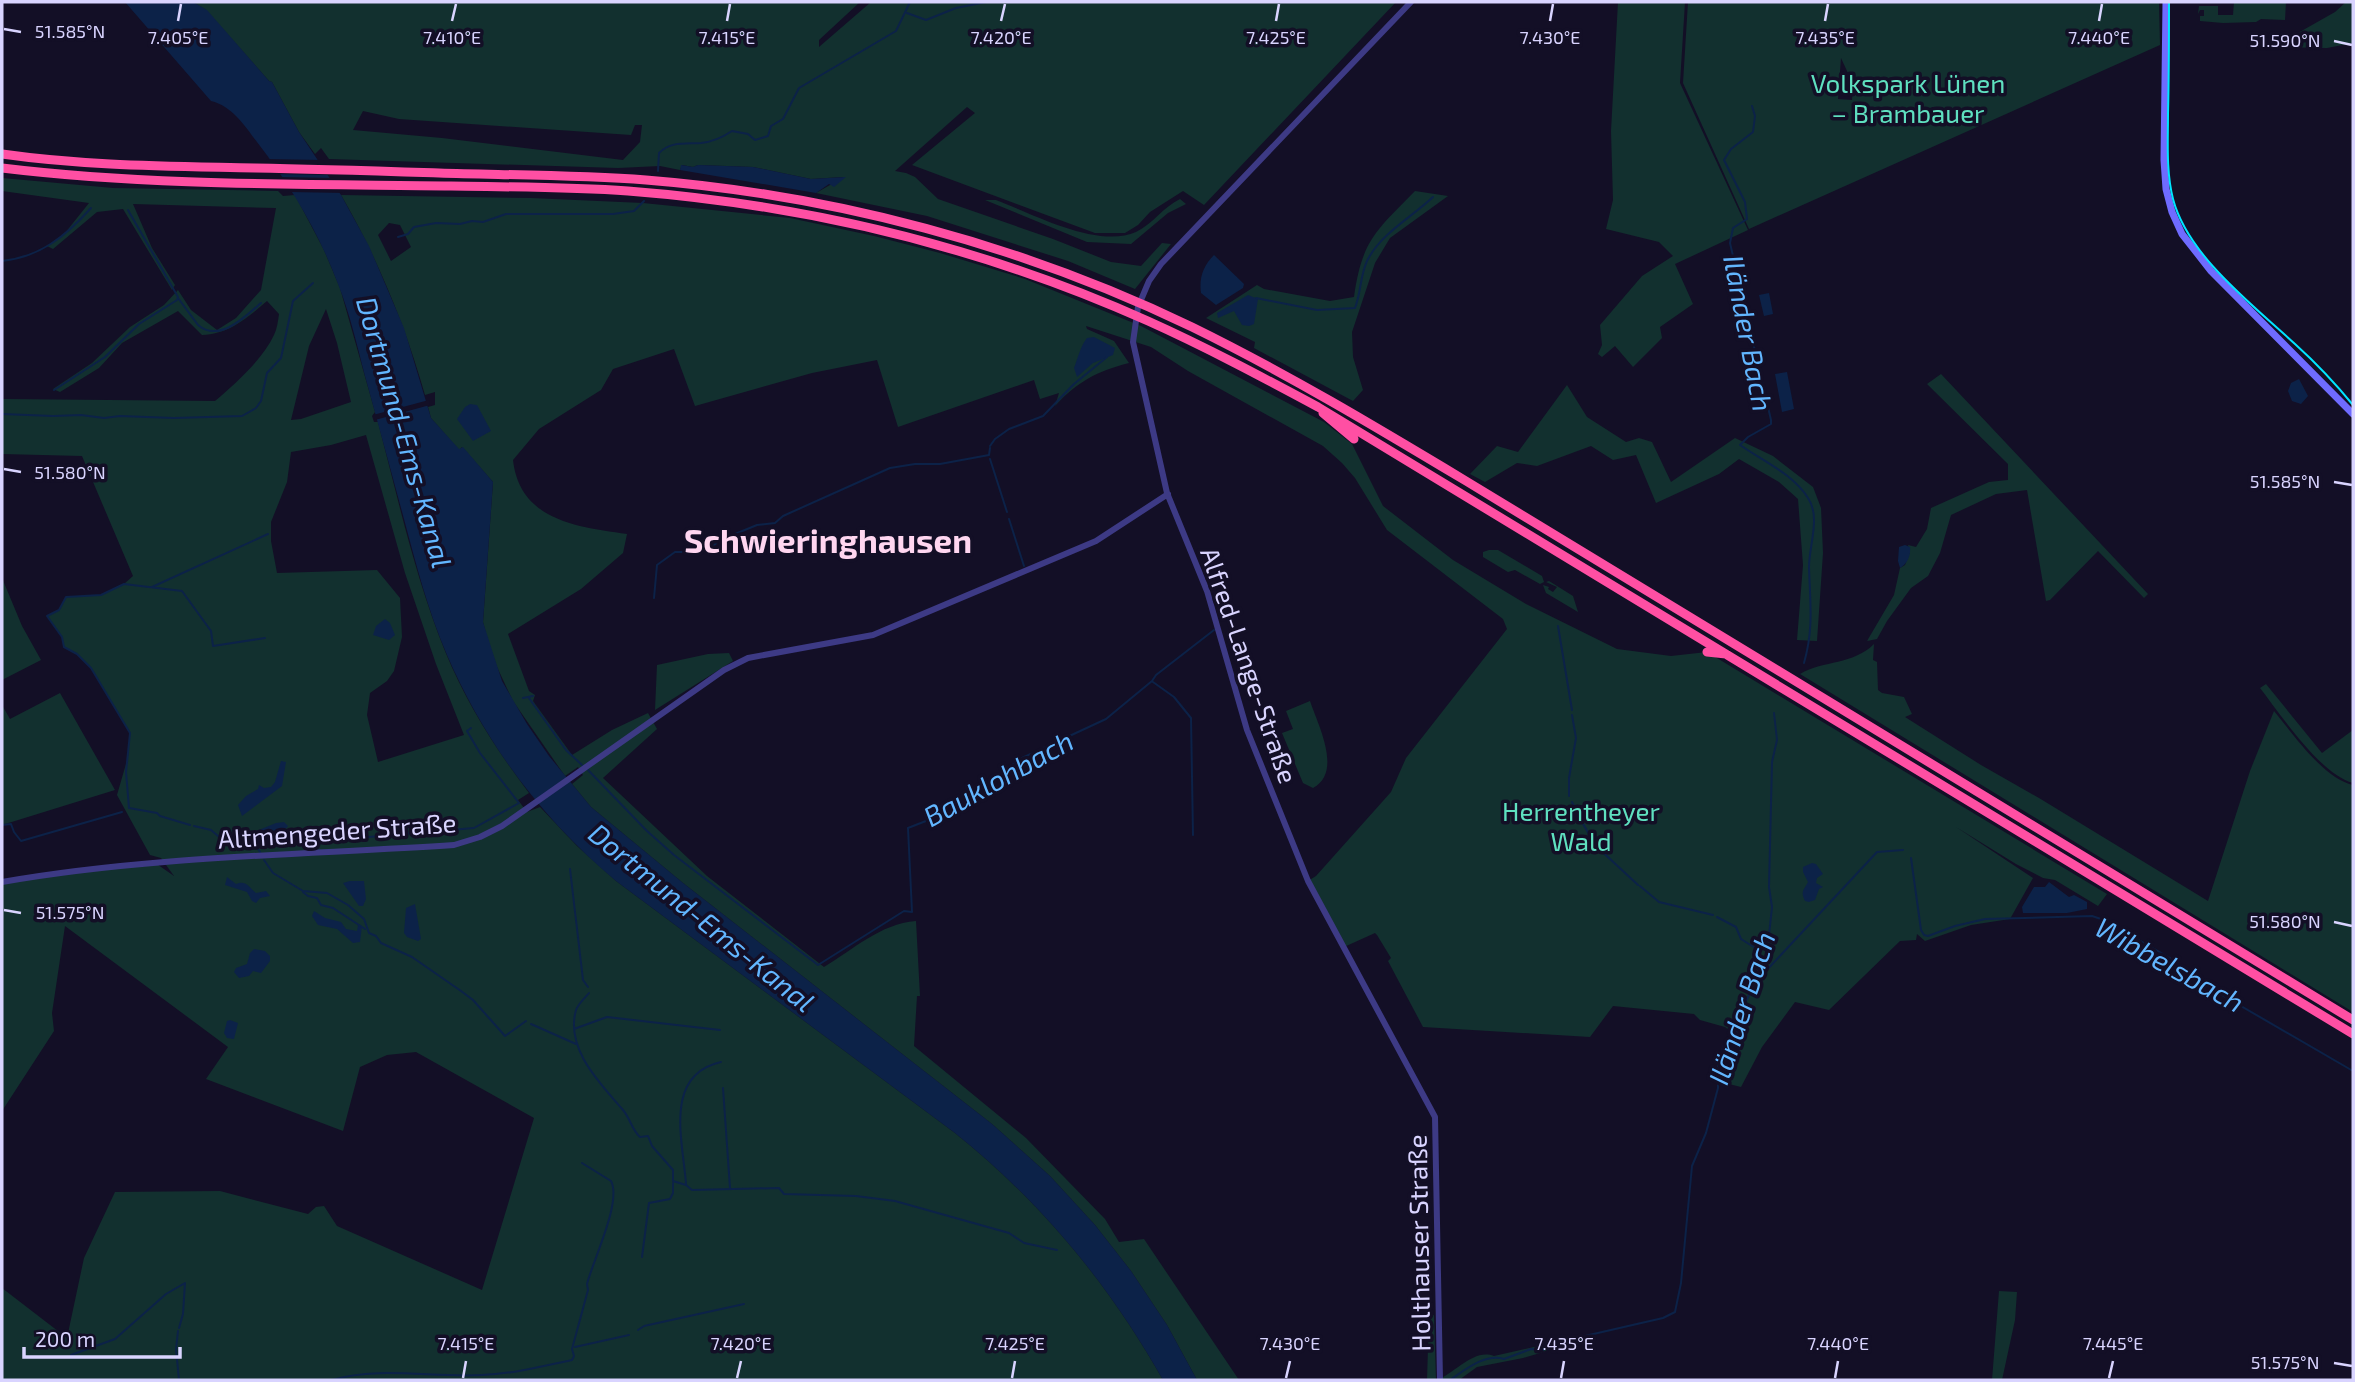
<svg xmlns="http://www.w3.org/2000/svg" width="2355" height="1382" viewBox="0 0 2355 1382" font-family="'Exo 2',sans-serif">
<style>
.green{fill:#12302f;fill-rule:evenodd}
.water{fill:#0c2248}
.pier{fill:#130f26}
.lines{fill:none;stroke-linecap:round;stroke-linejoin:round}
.stream{stroke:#0c2248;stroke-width:2}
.tertiary{stroke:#3d3a85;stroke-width:6}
.secondary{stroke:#6f6bff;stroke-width:7}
.motorway{stroke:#ff4fa3;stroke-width:9}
.tram{stroke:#00e5ff;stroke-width:2}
.ticks{fill:none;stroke:#d9d4ff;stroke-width:2.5}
.labels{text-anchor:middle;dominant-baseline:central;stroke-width:7;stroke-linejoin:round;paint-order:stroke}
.park-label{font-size:26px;fill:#5fe0c0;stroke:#130f26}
.street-label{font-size:26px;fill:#d9d4ff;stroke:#130f26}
.water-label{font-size:28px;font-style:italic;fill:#62b6ff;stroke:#130f26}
.district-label{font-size:33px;font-weight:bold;fill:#ffd6f0;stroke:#130f26}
.ticks-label{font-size:18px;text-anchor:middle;fill:#d9d4ff;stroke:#130f26;stroke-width:7;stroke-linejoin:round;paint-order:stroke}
</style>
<rect width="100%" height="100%" fill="#130f26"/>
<path class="green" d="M193,2h667l-41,38v7l52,-45h525l-192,203 -21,-14 -33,21 -12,13 -13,8h-30l-183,-68 63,-52 -8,-6 -72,64 11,2 9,4 23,22 115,40 58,23 30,4 21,-23 9,1 -36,45 -67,-28 -141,-45 -111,-23 28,-16 -33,2 -58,-12 -55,-2 -5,2 -11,-2 -2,5 -20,-4 -42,2 -289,-9 -8,-11 -6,6 -16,-22 -27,-50 -3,-1 -63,-71zM363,111l36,8 232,16 4,-10h7l-2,17 -17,18 -181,-22 -89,-8z
M1618,2h67l-5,81 68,147 -73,34 18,40 -33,23 2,11 -29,29 -18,-21 -13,11 -4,-3 4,-9 -2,-20 42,-49 31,-20 -14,-14 -53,-13 7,-29 -2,-69z
M1688,2h471l1,43 -411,184 -66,-146zM1841,58l12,26 -1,16 -14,-1z
M2234,2h52l-1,18 -24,-1 -5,3 -33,1 -23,-2v-5h4v-6h-4l-2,4 1,-8h19v9h15z
M2346,2h7v41l-26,5 -54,-1 62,-35z
M2,178l111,10 165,3 5,5 12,-1 29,55 16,38 35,124 -3,4 2,6h4c20,77 37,155 67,229 21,52 51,98 84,142l-11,7 9,12 13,-5 37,39 39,35 339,252c86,69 154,151 208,247h-1161v-92l65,50 17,-80 31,-66 105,-1 88,23 8,-7 8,-1 13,20 145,64 52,-172 -118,-66 -29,3 -27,12 -17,64 -137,-52 22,-32 -163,-121 -13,87 2,18 -52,80v-229l152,-20 20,14 -13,-18 -11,-3 -33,-60 11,-38 2,-24 -39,-65 -14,-14 -13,-7 -2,-10 -15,-21 12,-6 7,-13 35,-2 23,-11 9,-8 -51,-120 -80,-2v-55l213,2c20,-17 48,-42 59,-66 3,-6 4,-14 5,-21l-12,-13c-20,17 -37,33 -65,34l-24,-24 -56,32 -23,25 -39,24 -7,-3 39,-26 38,-36 34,-22 14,-15 13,20 26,20 19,-12 25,-28 15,-82 -143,-4 19,44 23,37 -3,5 -49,-81 -26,3 -44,37 -6,-3 18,-13 24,-30 -87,-12zM326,309l11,34 14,59 -50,17 -10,1 18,-74zM366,435l39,138 31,91 28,71 -86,27 -11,-47 3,-22 17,-12 7,-10 8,-34 -2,-39 -23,-28 -100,3 -6,-32v-19l16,-40 4,-30 40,-7z
M1415,191l33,5 -58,42 -15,25 -23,69 1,25 10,33 -10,11 -99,-53 1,-6 -49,-24 51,-33 7,4 66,12 24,-4c8,-57 22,-66 61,-106z
M341,195l190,3 112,5 147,15 84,18 66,17 85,26 116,47 183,96 28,22 31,62 70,54 73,44 91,45 54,7 36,-4 400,242 -9,12 -43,-26 -12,-2 -27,-14 -60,-37 77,51 -23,41 -39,6 -46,16 -8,-7 -1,6 -16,1 -71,69 -34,-8 -33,45 -21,40 -12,-3 13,-44 -17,-13 -25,-7 -6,-6 -81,-8 -23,31 -167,-10 -35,-66 3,-3 -14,-23 -2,-2 -31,14 -36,-66 8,-5 75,-84 15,-34 101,-129 -4,-10 -116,-89 -32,-52 -13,-15 -19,-17 -135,-75 -37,-24 -65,-21 1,3 27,12 15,22c-32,8 -52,19 -74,43l4,-13 -19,6 -6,-19 -136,47 -21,-67 -65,13 -117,33 -21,-57 -61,20 -12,21 -62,39 -26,31c7,61 65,67 114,74l-4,19 -42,36 -73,45 21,57 6,4 -2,6 39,54 40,-25 36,-17 9,16 -54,49 104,98 117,91c30,-18 56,-43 92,-46l4,75h-3l-3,50 112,92 79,81 14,23 25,-3 95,141h-42l-30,-55 -36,-54 -36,-46 -45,-49 -58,-52 -309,-241 -92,-76 -19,-23 11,-9 -5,-8 -13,9 -52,-75 -16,-34 -10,-30 -4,-15 10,-140 -31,-35 -3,3 -28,-32 -3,-11 7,-2v-13l-10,3c-20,-70 -47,-136 -84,-200zM389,223l11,2 11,22 -20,14 -13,-26z
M1180,199l6,5 -18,9 -37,31 -44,-2 -102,-42h11c37,14 102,49 140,32 17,-8 27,-25 44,-33z
M1941,374l207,220 -4,4 -46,-47 -48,49 -4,1 -19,-111 -31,4 -45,21 -11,38 -12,23 -17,12 -24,33 -10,18 -10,2 27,-46 6,-27 5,-3 5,-13 -2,-7 8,2 11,-18 4,-21 58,-26 19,-2v-16l-81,-80z
M1567,385l20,32 39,25 13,-4 13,4 19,40 64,-44 38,18 40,31 8,21 2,45 -6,88 -20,-1 6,-75 -5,-66 -19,-17 -40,-23 -20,15 -63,29 -20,-48 -23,5 -22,-14 -54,20 -20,-3 -32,19 -15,-8 27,-28 21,6z
M1489,550h9l44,26 2,6 -4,2 -25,-14 -7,2 -25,-15v-5z
M2,578l20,48 19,34 -39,20z
M1549,581l24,15 5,16 -32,-19 -3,-8 6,2 -1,2 5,3 4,-5 -11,-5z
M1874,644l-1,16 4,2 1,28 4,3 22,4 8,17 -7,3 76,48 58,33 169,103 42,-130 24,-60c19,23 49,67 79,74v227l-553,-338c24,-14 53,-9 74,-30z
M729,653l4,8 -78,49 2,-45 51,-11z
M2266,684l56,69 31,-23v53c-33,-9 -72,-68 -93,-95z
M60,693l55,97 -113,35v-120l8,14z
M1310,701c8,24 33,71 3,87l-10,-5 -21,-50 11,-4 -7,-18z
M1999,1291l18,1 -2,28 -13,60h-10z
M1434,1315l2,65h-9l2,-64z
M1590,1334l1,4 -68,20 -46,9 -18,13h-22c18,-7 37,-32 57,-24z"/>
<path class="water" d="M125,2h68l14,8 62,71 3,1 27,50 42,63 28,51 35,82 27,90 28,31 4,-2 30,35 -10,140 19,59 25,43 22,32 42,51 92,76 309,241 58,52 45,49 36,46 36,54 30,55h-34c-54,-96 -122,-178 -208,-247l-339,-252c-74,-62 -131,-138 -169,-226 -19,-44 -31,-91 -43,-136 -13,-48 -26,-96 -39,-143 -8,-31 -15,-62 -27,-92 -19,-51 -47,-98 -81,-142 -12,-16 -25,-36 -46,-41z
M681,165l12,2 5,-2 55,2 58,12 35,-2 -12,10 -5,-3 -13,9 -136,-23z
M1214,255l30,29 -1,4 -27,17 -15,-12c-2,-15 2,-27 13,-38z
M1769,293l4,21 -9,2 -5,-21z
M1248,295l10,4 -4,25 -5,2 -7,-1 -8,-14 -16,7 -1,-5z
M1094,337l21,11 -2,7 -20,8 -16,14 -3,-9c4,-10 6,-21 13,-30z
M1787,372l7,37 -12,3 -7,-38z
M2299,379l9,17 -7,8 -9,-3 -4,-10 3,-8z
M470,404l7,1 14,26 -18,10 -16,-22 8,-12z
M1905,545l5,2c1,9 -3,17 -10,21l-2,-7 1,-14z
M385,619l5,4 5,12 -6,5 -16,-5 3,-9z
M281,761l5,1 -4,24 -40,30 -4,-11 8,-9 12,-7 1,-4 5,3 7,-1 4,-5z
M284,822l4,4 -4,5c-18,0 -31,3 -47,11l-2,-2 41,-17z
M1812,863l4,1 7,10 -6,4 -1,5 7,4 -4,2 -4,11 -6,2 -4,-1c-5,-10 -1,-11 3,-19l-5,-10v-5z
M227,877l9,7c11,-4 12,3 20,9l10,-2 4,5 -10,2 -4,5 -4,-2 -5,-9 -22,-7z
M350,881h14l2,18 -3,7h-4l-16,-23z
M2049,882l20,15 5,-2 13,7v7l-20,4h-44l-1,-6 12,-20h11z
M415,904l6,35 -3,2 -11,-4 -3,-4 2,-25z
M314,911l11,7 16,4 5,7 11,2 1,-6 4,1 -2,16 -7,1 -16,-14 -19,-4 -6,-9z
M254,949l11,2 5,5v5l-9,12 -8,-2 -4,5 -10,2 -5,-6 2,-4 11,-4 3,-11z
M230,1020l8,3 -4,16 -7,-1 -3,-5 3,-12z"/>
<path class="pier" d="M266,159l57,1 9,15 -56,-1z
M279,177l56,1 10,15 -56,-1z
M429,400l1,5 -55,15 -2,-5z"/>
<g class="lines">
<path class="stream" d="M907,13l19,7 30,-12 30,-6
M1752,106l3,10 -2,16 -22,17 -7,11 21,42 2,17 -14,9 -3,15 41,177v4l-23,13 -8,8c23,16 53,29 68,53 13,19 1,47 1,69 1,35 5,61 -5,96
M658,171l1,-18c12,-12 26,-9 42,-10 11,-1 22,-6 31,-12l16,3 7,6 13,-4 3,-10 12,-7 16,-31 97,-57 14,-29
M398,237l10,-3 6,-7 22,-4 24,1 12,-3 11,1 23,-8h107l21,-3 10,-10
M2,261c38,-4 64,-25 89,-53
M178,298l20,27c21,18 47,-8 63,-22
M1256,298l61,12 38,-2c6,-15 5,-32 12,-47 13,-27 45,-44 66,-64
M54,390l51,-33 34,-33 38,-24 1,-3 -50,-87
M2,414l51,2 28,-1 23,3 16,-2 54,2 68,-2 14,-8 5,-7 6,-28 14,-15 12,-57 20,-18
M990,446l5,-7 14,-10 34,-13 31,-32 33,-27
M990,459l17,53
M1009,519l15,47
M705,552l5,-2 8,-9 39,-16 18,-2 8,-7 107,-48 25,-4h25l49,-9 1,-7
M152,587l116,-53
M654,598l3,-33 18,-13h27
M1558,626l14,84
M1153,682l21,15 17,21 2,117
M523,698l10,-2
M529,698l37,52 16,15
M588,770l59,61 27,24 144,110 86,-54 8,1 -4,-84 23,-9 30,-23 21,-10 40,-28 84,-39 46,-38 4,-6 58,-45
M1569,796v-18l7,-40 -4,-23
M1572,802l4,8
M129,808l-3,-36 4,-39 -39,-65 -14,-14 -13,-7 -2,-10 -15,-21 12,-6 7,-13 35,-2 23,-11 58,7 29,40 2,15 52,-8
M129,808l28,5 3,3 30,9
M1577,813l18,32 43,40
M2,825l9,-1 3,8 7,9 101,-29
M194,826l17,4 20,17 24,-3 7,-5 14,7 36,-6
M319,840l26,-1 129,-11 45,-25 -39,-50 -13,-22 4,-3
M255,844l5,8
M1911,858l10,72 3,5 4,1 27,-10 30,-7 107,-3 12,4 66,38 8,10 37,23 138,80
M264,860l9,13 30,18 24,2 21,12 16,14 5,14 7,3 5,7 31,14 49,34 12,9 32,36 21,-15
M570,869l13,111 5,7
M1640,886l19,16 54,13
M303,892l5,4 9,2 4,7 12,3 32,21
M1717,917l19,10 5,12 19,12
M1754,976l10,-3 113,-121 26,-2
M589,993c-4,5 -11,11 -13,17 -11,39 24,73 47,100 7,8 9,20 17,27l8,-1 4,10 21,24v11l13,4 6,5 87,-2 5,6 72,2 39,5 114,32 15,10 33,7
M531,1024l45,20
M574,1029l33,-12 113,13
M723,1088l7,100
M686,1184c-3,-43 -23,-109 35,-122
M642,1257l7,-54 21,-4 3,-6v-10
M638,1330l6,-4 100,-22
M178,1331l-2,18 3,31
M575,1347l54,-12
M71,1355l44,-16 51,-45 19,-11 -2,31 -4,14
M332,1380c47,-14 101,-2 150,-5 30,-1 61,-9 90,-15l2,-4 -2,-7 16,-59 -1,-6c6,-24 35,-82 24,-103l-29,-18
M1450,1380c15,-10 35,-27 54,-21l27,-10 12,1 5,-4 14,-1 1,-4 100,-23 12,-6 6,-29 11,-117 14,-33 12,-45v-22l5,-19 14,-16 1,-13 11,-23 11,-46 9,-14 3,-28 -3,-20 3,-125 5,-22 -3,-27"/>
<path class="tertiary" d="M1411,2l-250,262 -12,17 -11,26 -5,35 34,151 40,98 40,139 61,151 127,236 5,263
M2,882c149,-26 301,-27 452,-37l26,-8 22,-11 222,-156 24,-12 125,-23 223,-94 72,-47"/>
<path class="secondary" d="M2166,2l-2,158 2,29 6,23 10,22 29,37 142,143"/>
<path class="motorway" d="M2,154c84,12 168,12 253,14 61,1 122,3 184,5 69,2 138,2 207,7 188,15 376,65 546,147 94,46 184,100 274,154l887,539
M2,168c148,18 299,16 449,18 59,1 118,1 177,5 179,14 355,56 520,130 58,26 114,56 170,86l1035,627
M1323,413l31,26
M1707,652l19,2"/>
<path class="tram" d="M2169,2c0,37 0,74 -1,112 0,28 -2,57 5,85 15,57 80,106 122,145 21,19 40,39 58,61"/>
</g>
<path class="ticks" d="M178,21l3,-17M452,21l4,-17M727,21l3,-17M1001,21l4,-17M1276,21l3,-17M1550,21l3,-17M1825,21l3,-17M2099,21l3,-17M4,29l17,3M2334,41l18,4M4,469l17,3M2334,482l18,3M4,910l17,3M2334,922l18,4M2334,1363l18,3M463,1378l3,-17M737,1378l4,-17M1012,1378l3,-17M1286,1378l4,-17M1561,1378l3,-17M1835,1378l3,-17M2109,1378l4,-17"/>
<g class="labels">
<g class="park-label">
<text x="1908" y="82">Volkspark Lünen<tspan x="1908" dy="30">– Brambauer</tspan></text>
<text x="1581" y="810">Herrentheyer<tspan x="1581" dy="30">Wald</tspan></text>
</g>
<g class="street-label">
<text transform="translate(1250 665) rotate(71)">Alfred-Lange-Straße</text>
<text transform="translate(337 830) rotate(-4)">Altmengeder Straße</text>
<text transform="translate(1418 1243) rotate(-91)">Holthauser Straße</text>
</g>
<g class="water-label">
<text transform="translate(1749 333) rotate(79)">Iländer Bach</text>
<text transform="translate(405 432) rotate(74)">Dortmund-Ems-Kanal</text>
<text transform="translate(998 778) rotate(-29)">Bauklohbach</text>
<text transform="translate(702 917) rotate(39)">Dortmund-Ems-Kanal</text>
<text transform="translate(2170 964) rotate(29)">Wibbelsbach</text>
<text transform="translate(1741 1008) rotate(-72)">Iländer Bach</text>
</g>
<g class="district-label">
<text x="828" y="540">Schwieringhausen</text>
</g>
</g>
<g class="ticks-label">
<text x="70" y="38">51.585°N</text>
<text x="452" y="44">7.410°E</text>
<text x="727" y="44">7.415°E</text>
<text x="1001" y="44">7.420°E</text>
<text x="1276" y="44">7.425°E</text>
<text x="1550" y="44">7.430°E</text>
<text x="1825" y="44">7.435°E</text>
<text x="2099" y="44">7.440°E</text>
<text x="178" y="44">7.405°E</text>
<text x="2285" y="47">51.590°N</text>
<text x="70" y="479">51.580°N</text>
<text x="2285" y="488">51.585°N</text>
<text x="70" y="919">51.575°N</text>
<text x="2285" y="928">51.580°N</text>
<text x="466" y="1350">7.415°E</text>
<text x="741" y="1350">7.420°E</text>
<text x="1015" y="1350">7.425°E</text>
<text x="1290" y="1350">7.430°E</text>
<text x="1564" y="1350">7.435°E</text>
<text x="1838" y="1350">7.440°E</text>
<text x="2113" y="1350">7.445°E</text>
<text x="2285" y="1369">51.575°N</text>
</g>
<rect width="2355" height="1382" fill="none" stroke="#d9d4ff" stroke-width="7"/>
<path d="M24 1347v10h156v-10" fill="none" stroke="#d9d4ff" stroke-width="3.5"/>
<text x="35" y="1347" font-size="21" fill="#d9d4ff" stroke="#130f26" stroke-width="5" paint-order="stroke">200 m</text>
</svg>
